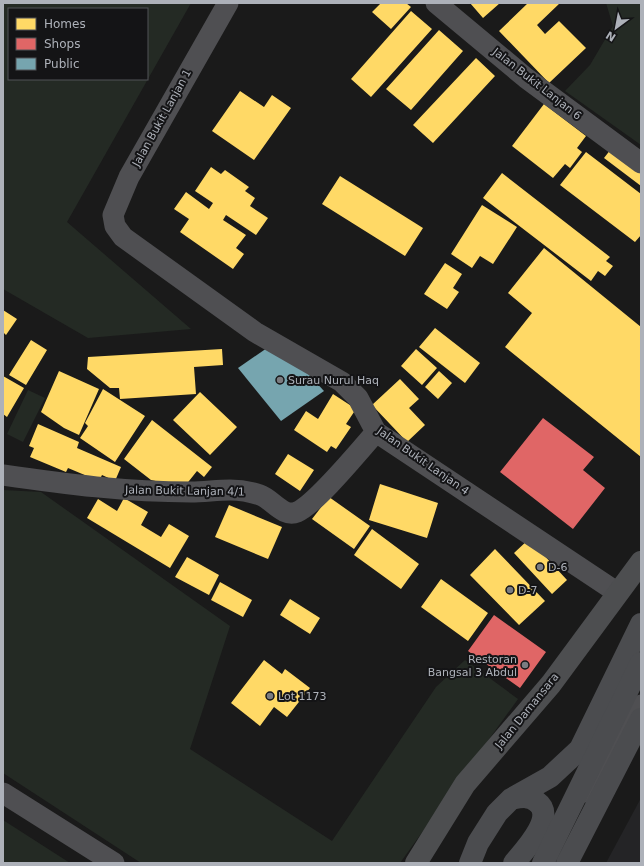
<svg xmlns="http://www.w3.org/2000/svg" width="644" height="866" viewBox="0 0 644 866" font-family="'DejaVu Sans',sans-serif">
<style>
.built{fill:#242426}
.green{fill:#242a24;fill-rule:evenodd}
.homes{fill:#ffd966}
.shops{fill:#e06666}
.public{fill:#76a5af}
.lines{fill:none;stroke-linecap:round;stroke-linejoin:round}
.street{stroke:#4f4f52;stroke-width:21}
.secondary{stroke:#4d4e50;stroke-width:22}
.highway{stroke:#4b4c4f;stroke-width:22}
.highway-bridge{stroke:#4b4c4f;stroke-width:22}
.poi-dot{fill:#7a7c81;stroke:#141416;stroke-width:1.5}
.labels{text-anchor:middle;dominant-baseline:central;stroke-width:4;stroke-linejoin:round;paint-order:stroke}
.street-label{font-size:11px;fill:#adb1b9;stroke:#141416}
.poi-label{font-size:11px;fill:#adb1b9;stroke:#141416;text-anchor:start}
</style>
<rect width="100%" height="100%" fill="#1a1a1a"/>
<path class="built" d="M641,798v65h-35z"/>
<path class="green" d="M3,3h188l-124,219 124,107 -103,9 -85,-49zM9,9h138v70h-138z
M606,3h35v142l-76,-54 25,-26 23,-39z
M28,390l17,8 -22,44 -16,-8z
M3,490l38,2 189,134 -40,123 142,92 104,-154 29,-27 53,39 -118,164h-259l-138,-90z
M3,820l67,43h-67z"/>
<path class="homes" d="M381,3h25l5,4 -20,22 -19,-17z
M470,3h30l-17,15z
M528,3h32l-23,22 8,9 14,-13 27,27 -37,35 -50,-52z
M411,11l21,18 -61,68 -20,-18z
M439,30l24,21 -52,59 -25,-21z
M476,58l19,18 -62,67 -20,-18z
M240,91l24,16 8,-12 19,13 -37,52 -42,-29z
M544,104l42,32 -9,12 5,4 -12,16 -5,-4 -12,14 -41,-32z
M611,149l30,23v14l-37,-28z
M586,152l55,42v41l-6,7 -75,-57z
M211,167l10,7 4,-4 24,17 -4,4 10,7 -5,8 18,12 -12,17 -30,-20 -3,5 23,15 -10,13 8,6 -11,15 -53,-37 9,-13 -15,-10 12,-17 23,17 4,-6 -18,-12z
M502,173l108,84 -4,4 7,5 -8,10 -7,-5 -7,10 -108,-83z
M340,176l83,52 -18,28 -83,-52z
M482,205l35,22 -24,37 -13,-8 -8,12 -21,-14z
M544,248l97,79v130l-136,-110 27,-34 -24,-20z
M445,263l17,11 -9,14 6,4 -12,17 -23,-15z
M3,310l14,9 -11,16 -3,-3z
M435,328l45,35 -15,20 -46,-36z
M31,340l16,10 -21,35 -17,-10z
M222,349l1,16 -29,2 2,27 -76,5 -1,-11h-9l-23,-19 1,-12z
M416,349l21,19 -15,17 -21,-19z
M59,371l40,18 -20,46 -15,-7 -23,-16z
M439,371l13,12 -14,16 -13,-12z
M3,376l21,12 -17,29 -4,-3z
M400,379l19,20 -10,9 16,17 -18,17 -35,-37z
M103,389l42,27 -30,46 -35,-24 8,-12 -3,-3z
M200,392l37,35 -27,28 -37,-35z
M333,394l23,15 -10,15 5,3 -15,22 -5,-3 -4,6 -33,-22 12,-19 12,8z
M152,420l60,47 -8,10 -7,-6 -12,15 -20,-3 -14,-3 -27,-21z
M38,424l41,18 -2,6 44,19 -6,14 -13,-6 -3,6 -31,-13 -2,4 -36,-15 4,-9 -5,-2z
M288,454l26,16 -14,21 -25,-17z
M380,484l58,19 -11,35 -58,-18z
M329,497l41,29 -16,23 -42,-30z
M124,498l24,14 -7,13 20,12 8,-13 20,12 -19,32 -83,-50 11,-19 19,12z
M229,505l53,22 -14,32 -53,-22z
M372,529l47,35 -18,25 -47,-34z
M529,539l38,41 -15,14 -38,-41z
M495,549l50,52 -26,24 -49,-50z
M187,557l32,18 -10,20 -34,-18z
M441,579l47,34 -20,28 -47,-34z
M220,582l32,18 -9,17 -32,-17z
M290,599l30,19 -10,16 -30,-19z
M264,660l18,14 3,-5 25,19 -23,29 -13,-10 -14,19 -29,-23z"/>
<path class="shops" d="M543,418l51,39 -11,13 22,18 -32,41 -73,-57z
M494,615l52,37 -26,36 -52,-37z"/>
<path class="public" d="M267,348l32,16 25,27 -43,30 -43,-53z"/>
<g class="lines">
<path class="street" d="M228,3l-99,174 -16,38 2,11 8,11 132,95 87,50 16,16 18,34 242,161
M436,3l90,75 115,85
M3,475c62,9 124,17 188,17 13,0 26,-2 39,-2 10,0 21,2 30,5 12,4 23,23 37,17 19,-8 63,-62 79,-80
M585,792l56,-87
M3,793l111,70"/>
<path class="secondary" d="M416,863l49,-79 86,-100 90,-122"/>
<path class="highway" d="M511,799c10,-2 18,-4 26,3 20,14 -12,48 -23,61
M470,863l8,-20 19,-30 14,-14 39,-22 30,-28 61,-125
M567,863l74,-144"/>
<path class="highway-bridge" d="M543,863l98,-200"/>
</g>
<g class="poi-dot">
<circle cx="280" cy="380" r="4"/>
<circle cx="540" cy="567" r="4"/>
<circle cx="510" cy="590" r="4"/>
<circle cx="525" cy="665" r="4"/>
<circle cx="270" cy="696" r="4"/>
</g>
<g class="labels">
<g class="street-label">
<text transform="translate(537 84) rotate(38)">Jalan Bukit Lanjan 6</text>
<text transform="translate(162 118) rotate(-61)">Jalan Bukit Lanjan 1</text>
<text transform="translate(423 461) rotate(35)">Jalan Bukit Lanjan 4</text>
<text transform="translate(185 491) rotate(1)">Jalan Bukit Lanjan 4/1</text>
<text transform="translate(527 711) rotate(-51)">Jalan Damansara</text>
</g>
<g class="poi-label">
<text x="288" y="380">Surau Nurul Haq</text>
<text x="548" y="567">D-6</text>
<text x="518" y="590">D-7</text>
<text x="517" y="659" text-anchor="end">Restoran<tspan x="517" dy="13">Bangsal 3 Abdul</tspan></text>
<text x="278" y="696">Lot 1173</text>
</g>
</g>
<rect width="644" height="866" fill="none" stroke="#adb1b9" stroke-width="8"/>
<rect x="8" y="8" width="140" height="72" fill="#141416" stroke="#515357"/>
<rect x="16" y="18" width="20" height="12" fill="#ffd966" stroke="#515357"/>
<text x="44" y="28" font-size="12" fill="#adb1b9">Homes</text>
<rect x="16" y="38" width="20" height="12" fill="#e06666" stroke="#515357"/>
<text x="44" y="48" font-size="12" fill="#adb1b9">Shops</text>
<rect x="16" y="58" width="20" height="12" fill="#76a5af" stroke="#515357"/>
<text x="44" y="68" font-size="12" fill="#adb1b9">Public</text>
<g transform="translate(616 28) rotate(212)" stroke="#141416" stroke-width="3" paint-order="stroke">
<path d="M0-3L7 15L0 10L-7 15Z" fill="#adb1b9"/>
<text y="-6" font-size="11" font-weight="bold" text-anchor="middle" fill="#adb1b9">N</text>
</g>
</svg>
